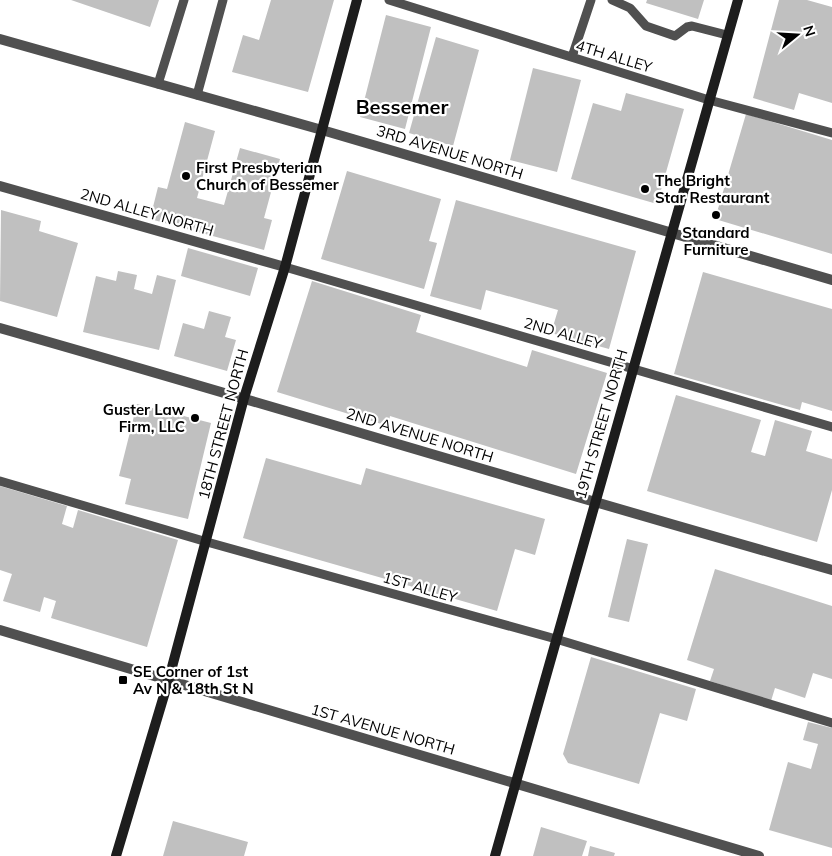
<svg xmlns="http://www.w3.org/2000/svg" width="832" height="856" viewBox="0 0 832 856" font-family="Mulish,sans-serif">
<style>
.building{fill:#c0c0c0}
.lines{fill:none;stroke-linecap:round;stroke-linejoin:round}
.lane{stroke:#505050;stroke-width:9}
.street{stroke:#505050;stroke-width:10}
.secondary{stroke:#1d1d1d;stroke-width:10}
.poi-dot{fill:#000;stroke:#fff;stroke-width:2}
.labels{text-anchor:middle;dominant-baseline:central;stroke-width:4.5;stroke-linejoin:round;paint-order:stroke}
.street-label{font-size:15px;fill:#000;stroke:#fff}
.poi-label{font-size:15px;font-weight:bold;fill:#000;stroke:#fff;text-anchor:start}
.district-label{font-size:20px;font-weight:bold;fill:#000;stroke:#fff}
</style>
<rect width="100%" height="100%" fill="#fff"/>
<path class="building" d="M71,0h88l-9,27z
M271,0h63l-26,92 -76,-20 11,-37 16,5z
M647,0h57l-6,19 -52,-16z
M779,0h28l25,7v96l-33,-10 -5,17 -41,-12z
M386,15l45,12 -26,102 -45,-12z
M436,37l43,13 -26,96 -44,-13z
M533,68l48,12 -24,92 -47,-12z
M626,93l58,16 -27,95 -86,-25 22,-76 28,8z
M746,114l86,26v114l-117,-35z
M185,122l30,9 -18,67 27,7 16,-57 40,11 -16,59 8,2 -8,30 -114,-31 8,-32 9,2z
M347,171l94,28 -12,42 8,2 -13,46 -103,-30z
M456,200l180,51 -27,98 -58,-16 7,-23 -72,-20 -5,20 -51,-14z
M1,210l40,11 -2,10 39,12 -21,74 -57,-16z
M188,248l70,20 -8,28 -69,-20z
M118,271l19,4 -3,14 18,5 5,-19 19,5 -17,70 -76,-18 13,-56 20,5z
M703,272l129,37v102l-30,-9 -2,8 -126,-36z
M312,281l109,34 -5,17 111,35 5,-17 75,23 -31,101 -186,-58 -2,10 -111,-34z
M209,311l22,6 -6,20 11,3 -9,31 -53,-15 9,-33 21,6z
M676,395l85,25 -10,32 14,4 10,-36 37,11 -6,20 26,8v31l-15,52 -170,-51z
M137,404l74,19 -23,96 -63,-15 6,-25 -12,-3z
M266,458l95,27 5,-17 179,51 -10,36 -20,-6 -18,62 -254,-73z
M0,486l67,20 -5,18 11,4 5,-18 100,30 -31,107 -96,-29 5,-17 -12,-4 -4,15 -37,-11 9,-27 -12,-4z
M627,539l21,5 -19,78 -21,-5z
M715,569l117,37v73l-19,-6 -8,25 -30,-10 -4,13 -61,-20 4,-12 -27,-9z
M591,657l105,32 -9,32 -27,-8 -21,71 -71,-21 -5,-9z
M808,722l24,6v120l-63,-18 19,-68 23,7 7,-25 -15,-4z
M173,821l75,21 -4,14h-81z
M541,827l46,14 -5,15h-49z
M590,846l25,7 -1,3h-26z"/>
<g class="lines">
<path class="lane" d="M389,0l320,100 123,33
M612,0l18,8 16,18 29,10 12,-9 5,-1 35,9
M572,57l19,-57
M158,84l26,-84
M197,95l26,-95
M285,267l547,160
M0,481l207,61 349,97 276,84"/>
<path class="street" d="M0,39l322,91 510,150
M0,186l285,81
M0,328c278,79 554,164 832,242
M0,630l759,226"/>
<path class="secondary" d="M116,856l52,-174 76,-284 41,-131 72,-267
M495,856l243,-856"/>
</g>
<g class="poi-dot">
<circle cx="186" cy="176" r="5"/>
<circle cx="645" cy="189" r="5"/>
<circle cx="716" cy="215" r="5"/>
<circle cx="195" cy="418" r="5"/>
<rect x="118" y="675" width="10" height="10" rx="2.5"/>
</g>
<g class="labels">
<g class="street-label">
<text transform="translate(614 56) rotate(17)">4TH ALLEY</text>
<text transform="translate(450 152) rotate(17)">3RD AVENUE NORTH</text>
<text transform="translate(147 212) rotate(16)">2ND ALLEY NORTH</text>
<text transform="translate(563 333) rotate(16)">2ND ALLEY</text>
<text transform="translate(223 424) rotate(-75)">18TH STREET NORTH</text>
<text transform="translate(601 424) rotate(-74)">19TH STREET NORTH</text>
<text transform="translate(420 435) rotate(17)">2ND AVENUE NORTH</text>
<text transform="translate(420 587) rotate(16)">1ST ALLEY</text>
<text transform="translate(383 729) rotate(16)">1ST AVENUE NORTH</text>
</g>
<g class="poi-label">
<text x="196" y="167">First Presbyterian<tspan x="196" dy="17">Church of Bessemer</tspan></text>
<text x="655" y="180">The Bright<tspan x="655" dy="17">Star Restaurant</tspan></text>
<text x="716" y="232" text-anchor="middle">Standard<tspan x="716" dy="17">Furniture</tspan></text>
<text x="185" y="409" text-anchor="end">Guster Law<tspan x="185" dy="17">Firm, LLC</tspan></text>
<text x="133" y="671">SE Corner of 1st<tspan x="133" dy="17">Av N &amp; 18th St N</tspan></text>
</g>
<g class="district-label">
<text x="402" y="106">Bessemer</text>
</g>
</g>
<g transform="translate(797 35) rotate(72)" stroke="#ffffff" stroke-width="4" paint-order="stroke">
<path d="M0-4L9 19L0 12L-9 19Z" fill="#000000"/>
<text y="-8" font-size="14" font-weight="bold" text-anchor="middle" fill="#000000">N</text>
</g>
</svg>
